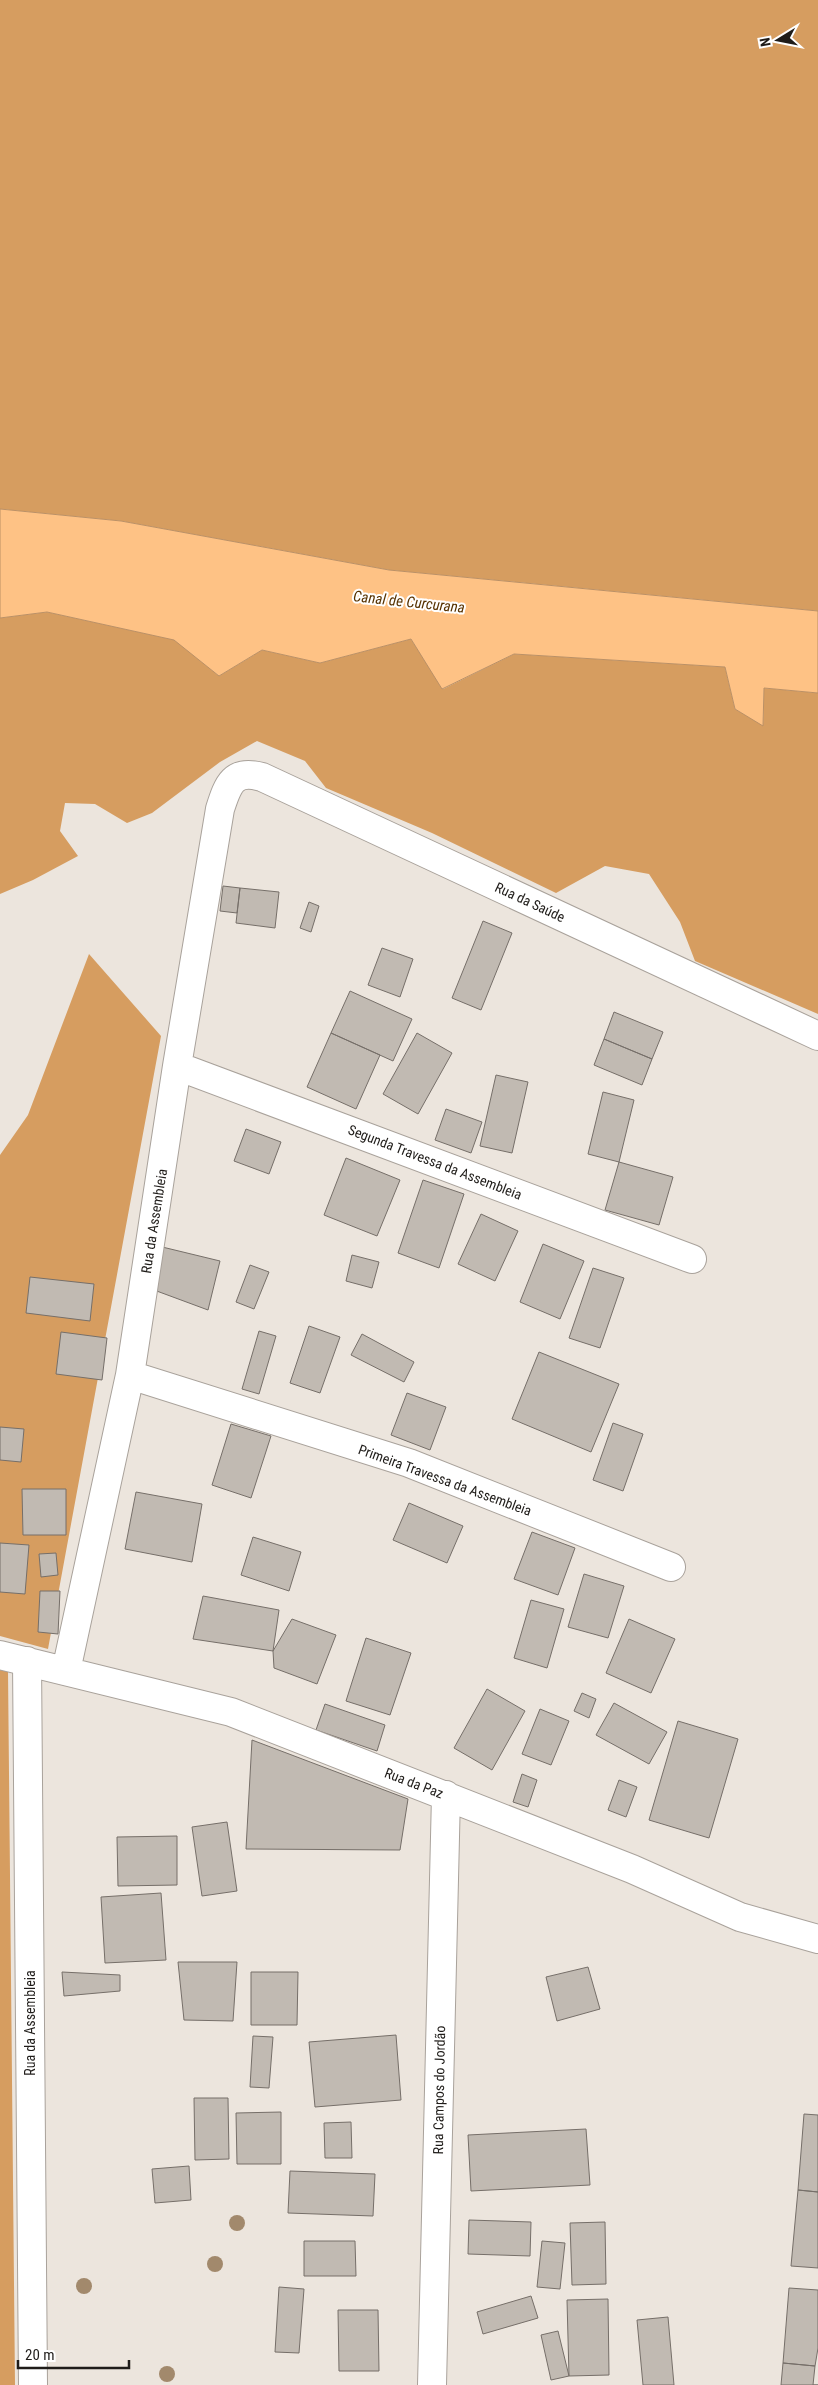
<svg xmlns="http://www.w3.org/2000/svg" width="818" height="2385" viewBox="0 0 818 2385" font-family="'Roboto Condensed',sans-serif">
<style>
.forest{fill:#d69d60}
.water{fill:#fec285;stroke:#bb9065}
.building{fill:#c1bab2;stroke:#766f69}
.lines{fill:none;stroke-linecap:round;stroke-linejoin:round}
.street-casing{stroke:#a9a29b;stroke-width:30}
.street{stroke:#fff;stroke-width:28}
.tree{fill:#a2896c}
.labels{text-anchor:middle;dominant-baseline:central;stroke-width:4;stroke-linejoin:round;paint-order:stroke}
.street-label{font-size:14px;fill:#1f1c19;stroke:#fff}
.water-label{font-size:15px;font-style:italic;fill:#573200;stroke:#fff}
</style>
<rect width="100%" height="100%" fill="#ece5dd"/>
<path class="forest" d="M0,0h818v611l-429,-41 -268,-49 -121,-12z
M47,612l128,28 44,36 43,-26 58,13 91,-24 32,50 71,-35 211,13 10,42 28,16 1,-37 54,5v321l-123,-53 -15,-39 -31,-48 -44,-8 -49,27 -124,-60 -106,-45 -21,-27 -48,-20 -37,21 -68,51 -25,10 -32,-19 -30,-1 -5,28 18,25 -45,24 -33,14v-276z
M89,954l72,82 -113,613 -48,-13v-481l28,-40z
M0,1670l8,1 7,714h-15z"/>
<path class="water" d="M0,509l121,12 268,49 429,41v82l-54,-5 -1,38 -28,-17 -10,-42 -211,-13 -72,35 -31,-50 -91,24 -58,-13 -43,26 -45,-36 -127,-28 -47,6z"/>
<path class="building" d="M223,886l17,2 -3,25 -17,-2z
M240,888l39,4 -4,36 -39,-5z
M309,902l10,4 -8,26 -11,-4z
M483,921l29,12 -31,77 -29,-12z
M382,948l31,11 -13,38 -32,-12z
M350,991l62,28 -19,42 -62,-28z
M614,1012l49,20 -11,27 -48,-20z
M331,1033l49,22 -24,54 -49,-22z
M417,1033l35,20 -34,61 -35,-20z
M604,1039l48,20 -10,26 -48,-20z
M496,1075l32,7 -16,71 -32,-7z
M603,1092l31,8 -15,62 -31,-8z
M446,1109l36,13 -11,31 -36,-13z
M246,1129l35,13 -12,32 -35,-13z
M346,1158l54,22 -23,56 -53,-21z
M619,1162l54,15 -14,48 -54,-15z
M423,1180l41,14 -25,74 -41,-15z
M481,1214l37,17 -23,50 -37,-17z
M543,1244l41,17 -24,58 -40,-17z
M154,1245l66,16 -12,49 -54,-20z
M352,1255l27,7 -7,26 -26,-7z
M250,1265l19,7 -15,37 -18,-7z
M593,1268l31,10 -24,70 -31,-10z
M30,1277l64,7 -4,37 -64,-8z
M309,1326l31,11 -20,56 -30,-10z
M259,1331l17,5 -17,58 -17,-5z
M61,1332l46,6 -5,42 -46,-6z
M362,1334l52,28 -10,20 -53,-27z
M539,1352l80,32 -28,68 -79,-33z
M407,1393l39,14 -16,43 -39,-15z
M613,1423l30,11 -20,57 -30,-11z
M231,1424l40,12 -20,62 -39,-13z
M0,1427l24,2 -3,33 -21,-2z
M22,1489h44v46h-43z
M136,1492l66,12 -10,58 -67,-13z
M409,1503l54,23 -16,37 -54,-23z
M532,1532l43,16 -17,47 -44,-16z
M253,1537l48,15 -12,39 -48,-16z
M0,1543l29,2 -4,49 -25,-2z
M56,1553l2,22 -17,2 -2,-23z
M584,1574l40,12 -16,52 -40,-11z
M40,1591h20l-2,43 -20,-2z
M203,1596l76,14 -6,41 -80,-12z
M531,1600l33,9 -17,59 -33,-10z
M292,1619l44,16 -19,49 -43,-16 -1,-17z
M629,1619l46,20 -24,54 -45,-20z
M366,1638l45,15 -21,62 -44,-14z
M487,1689l38,22 -33,59 -38,-22z
M582,1693l14,6 -7,19 -15,-7z
M614,1703l53,29 -18,32 -53,-29z
M325,1704l60,21 -8,26 -61,-21z
M540,1709l29,12 -18,44 -29,-11z
M678,1721l60,18 -29,99 -60,-18z
M252,1740l156,59 -8,51 -154,-1z
M522,1774l15,6 -9,27 -15,-5z
M619,1780l18,7 -11,30 -18,-7z
M227,1822l10,69 -35,5 -10,-69z
M177,1836v49l-59,1 -1,-49z
M161,1893l5,67 -61,3 -4,-66z
M178,1962h59l-4,59 -49,-1z
M588,1967l12,42 -43,12 -11,-44z
M62,1972l58,3v16l-56,5z
M251,1972h47l-1,53h-46z
M396,2035l5,65 -86,7 -6,-65z
M253,2036l20,1 -4,51 -19,-1z
M194,2098h34l1,61 -34,1z
M281,2112v52h-44l-1,-51z
M804,2114l14,1v77l-20,-2z
M351,2122l1,36h-27l-1,-35z
M586,2129l4,56 -119,6 -3,-56z
M189,2166l2,34 -36,3 -3,-34z
M290,2171l85,3 -2,42 -85,-3z
M798,2190l20,2v76l-27,-2z
M469,2220l62,2 -1,34 -62,-2z
M605,2222l1,62 -34,1 -2,-62z
M304,2241h51l1,35h-52z
M542,2241l23,2 -5,46 -23,-2z
M279,2287l25,2 -5,64 -24,-1z
M789,2288l29,2v58l-3,18 -32,-3z
M531,2296l7,22 -55,16 -6,-22z
M608,2299l1,76 -40,1 -2,-76z
M338,2310h40l1,61h-40z
M668,2317l6,68h-31l-6,-65z
M558,2331l11,45 -18,4 -10,-45z
M783,2363l32,3 -2,19h5h-37z"/>
<g class="lines">
<g class="street-casing">
<path id="street" d="M177,1066l515,193
M130,1375l279,88 262,104
M0,1655l231,57 401,157 108,48 78,22
M27,1661l6,724
M66,1671l64,-296 47,-309 43,-257c8,-25 13,-40 42,-32l556,259
M432,2385l14,-590"/>
</g>
<use href="#street" class="street"/>
</g>
<g class="tree">
<circle cx="237" cy="2223" r="8"/>
<circle cx="215" cy="2264" r="8"/>
<circle cx="84" cy="2286" r="8"/>
<circle cx="167" cy="2374" r="8"/>
</g>
<g class="labels">
<g class="street-label">
<text transform="translate(530 902) rotate(25)">Rua da Saúde</text>
<text transform="translate(435 1162) rotate(21)">Segunda Travessa da Assembleia</text>
<text transform="translate(154 1221) rotate(-81)">Rua da Assembleia</text>
<text transform="translate(445 1480) rotate(20)">Primeira Travessa da Assembleia</text>
<text transform="translate(414 1783) rotate(21)">Rua da Paz</text>
<text transform="translate(30 2023) rotate(-90)">Rua da Assembleia</text>
<text transform="translate(439 2090) rotate(-89)">Rua Campos do Jordão</text>
</g>
<g class="water-label">
<text transform="translate(409 602) rotate(6)">Canal de Curcurana</text>
</g>
</g>
<g transform="translate(778 40) rotate(260)" stroke="#ffffff" stroke-width="4" paint-order="stroke">
<path d="M0-4L9 19L0 12L-9 19Z" fill="#1f1c19"/>
<text y="-8" font-size="14" font-weight="bold" text-anchor="middle" fill="#1f1c19">N</text>
</g>
<path d="M18 2360v8h111v-8" fill="none" stroke="#1f1c19" stroke-width="2.5"/>
<text x="25" y="2360" font-size="15" fill="#1f1c19" stroke="#ffffff" stroke-width="4" paint-order="stroke">20 m</text>
</svg>
